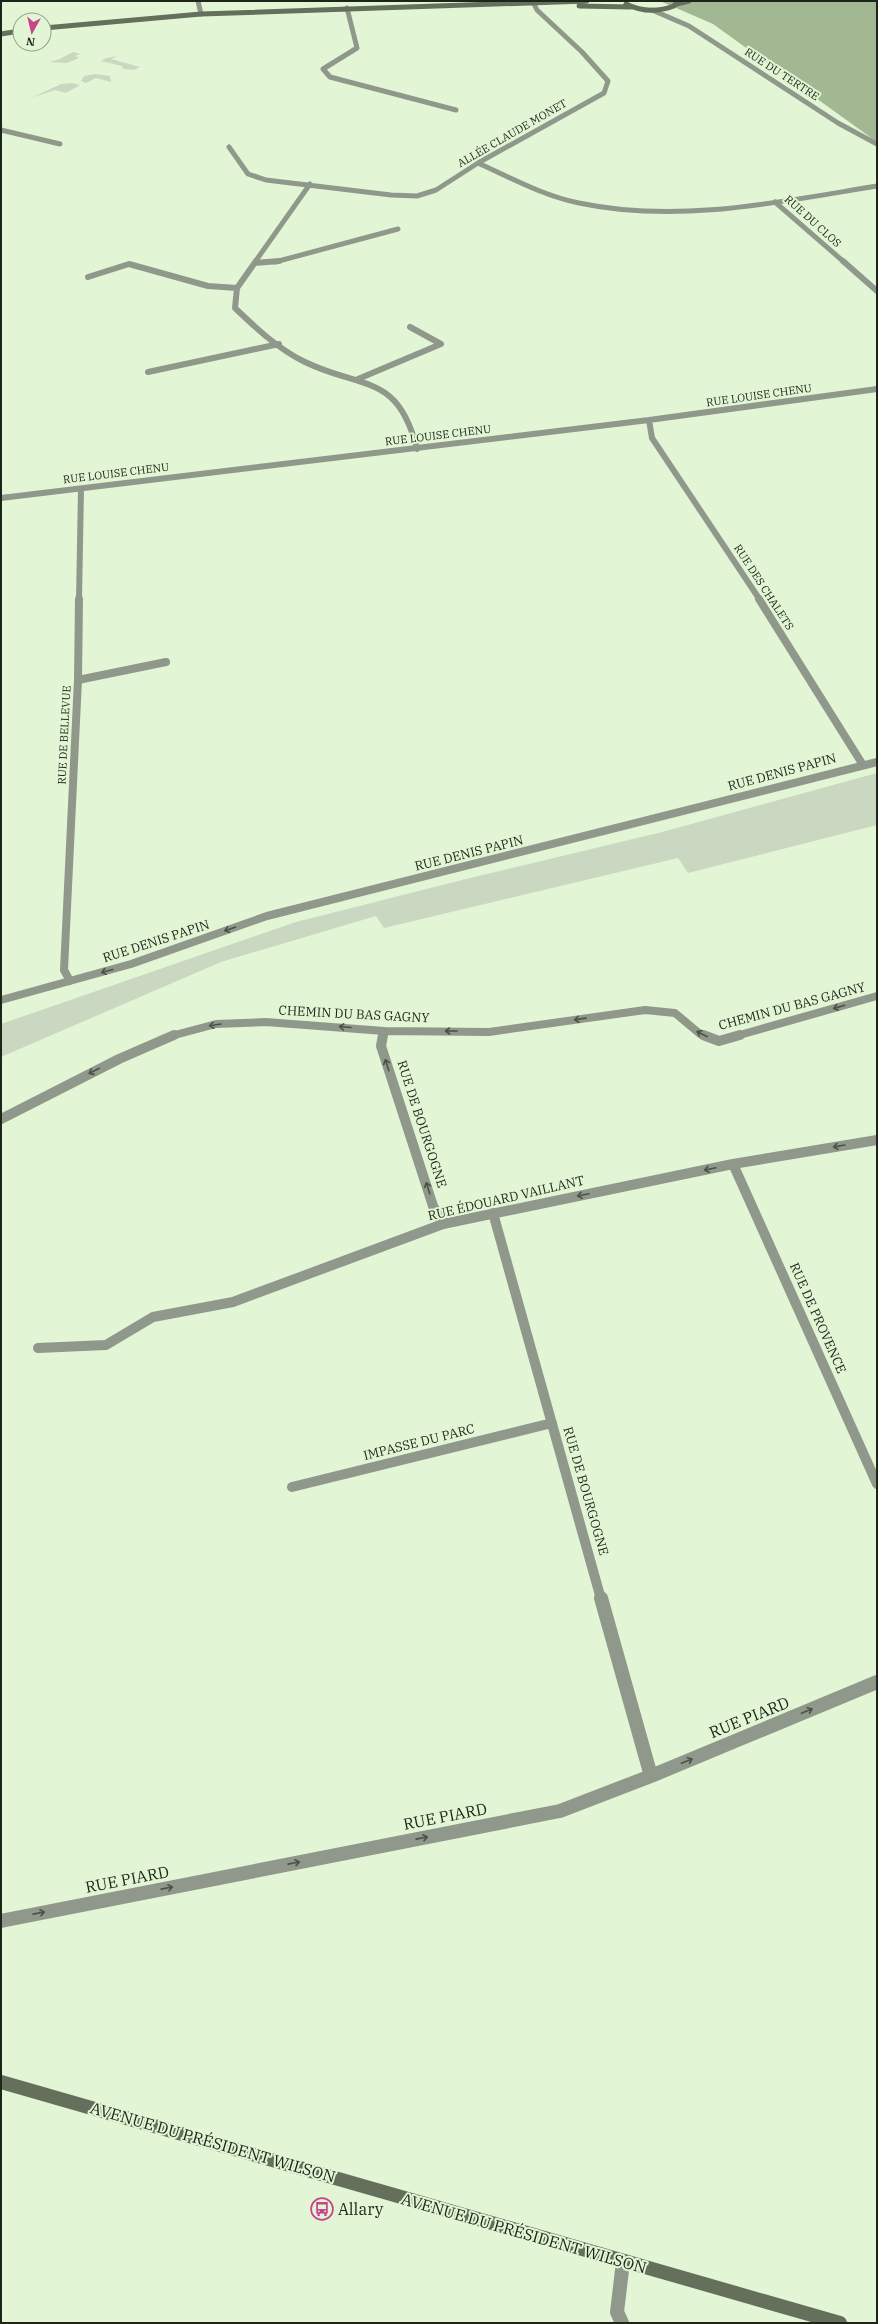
<svg xmlns="http://www.w3.org/2000/svg" width="878" height="2324" viewBox="0 0 878 2324" font-family="'IBM Plex Serif',serif">
<style>
.green{fill:#cad8c1}
.forest{fill:#a2b892}
.lines{fill:none;stroke-linecap:round;stroke-linejoin:round}
.street-far4{stroke:#90988b;stroke-width:5}
.street-far3{stroke:#90988b;stroke-width:6}
.street-far2{stroke:#90988b;stroke-width:8}
.street-far1{stroke:#90988b;stroke-width:10}
.street{stroke:#90988b;stroke-width:14}
.secondary-far1{stroke:#646f5c;stroke-width:5}
.secondary{stroke:#646f5c;stroke-width:14}
.oneway{stroke:#4b5246}
.labels{text-anchor:middle;dominant-baseline:central;stroke-width:4;stroke-linejoin:round;paint-order:stroke}
.far-street-label{font-size:11px;fill:#1d2418;stroke:#e2f6d6}
.street-label{font-size:13px;fill:#1d2418;stroke:#e2f6d6}
.near-street-label{font-size:16px;fill:#1d2418;stroke:#e2f6d6}
.near-poi-label{font-size:16px;fill:#1d2418;stroke:#e2f6d6;text-anchor:start}
</style>
<rect width="100%" height="100%" fill="#e2f6d6"/>
<path class="green" d="M73,52l7,2 -5,2 4,2 -12,5 -18,-1 11,-3z
M117,56l-6,3 29,8 -6,3 -11,-1 -1,-3 -21,-5 5,-3z
M95,74l15,2 1,6 -15,-4 -10,5 -5,-2 3,-5z
M72,83l8,2 -14,8 -11,-3 -24,8 30,-14z
M877,773v52l-189,48 -10,-15 -294,70 -8,-12 -155,46 -220,95v-33l295,-102 174,-44 192,-46z"/>
<path class="forest" d="M660,1h217v141l-164,-118z"/>
<g class="lines">
<path class="street-far4" d="M198,1l3,13
M347,8l10,40 -34,21 7,8 126,33
M652,10l37,16 149,97 39,21
M1,130l59,14
M229,147l19,27 18,6 125,15 26,1 19,-6 42,-27 126,-70 4,-12 -26,-29 -45,-42 -4,-8
M478,163c33,15 66,33 101,40 99,21 200,-1 298,-17
M775,202l69,60
M255,262l55,-78
M275,262l123,-33"/>
<path class="street-far3" d="M256,261l-19,27 -2,20c21,20 43,41 70,54 58,28 93,11 112,87
M843,261l34,30
M255,263l24,-2
M88,277l41,-13 79,22 29,2
M148,372l131,-28
M358,379l83,-35 -31,-17
M649,420l3,18 108,162
M1,498l648,-78 228,-31
M79,600l2,-111"/>
<path class="street-far2" d="M759,599l104,166
M78,680l88,-18
M70,981l-6,-11 14,-290 1,-81
M1,1000l130,-36 136,-48 610,-154
M171,1036l45,-12 50,-2 118,9 105,1 156,-22 30,3 25,21 6,2
M383,1036l1,-5
M736,1036l141,-40"/>
<path class="street-far1" d="M383,1035l-2,11 52,160 10,18
M703,1035l16,6 21,-6
M1,1119l118,-60 55,-24
M733,1164l144,320
M493,1213l108,386
M38,1348l68,-3 47,-28 80,-15 210,-78 290,-60 144,-24
M292,1487l260,-64"/>
<path class="street" d="M601,1598l50,178
M1,1921l559,-110 91,-35 226,-94
M622,2323l-5,-11 6,-50"/>
<path class="secondary-far1" d="M626,4c16,8 32,8 48,2l3,-5
M677,4l12,-3
M579,6l52,1
M44,28l157,-14 386,-13
M1,34l19,-3"/>
<path class="secondary" d="M1,2082l839,241"/>
</g>
<defs><path id="oneway-shaft" d="M-6 0H5M1.5-3L5.5 0L1.5 3" fill="none" stroke-width="1.6" stroke-linecap="round" stroke-linejoin="round"/></defs>
<g class="oneway">
<use href="#oneway-shaft" transform="translate(230 929) rotate(161)"/>
<use href="#oneway-shaft" transform="translate(107 971) rotate(165)"/>
<use href="#oneway-shaft" transform="translate(839 1007) rotate(164)"/>
<use href="#oneway-shaft" transform="translate(580 1019) rotate(172)"/>
<use href="#oneway-shaft" transform="translate(215 1025) rotate(171)"/>
<use href="#oneway-shaft" transform="translate(345 1027) rotate(-175)"/>
<use href="#oneway-shaft" transform="translate(451 1031) rotate(-180)"/>
<use href="#oneway-shaft" transform="translate(702 1034) rotate(-153)"/>
<use href="#oneway-shaft" transform="translate(387 1065) rotate(-108)"/>
<use href="#oneway-shaft" transform="translate(94 1071) rotate(153)"/>
<use href="#oneway-shaft" transform="translate(839 1146) rotate(170)"/>
<use href="#oneway-shaft" transform="translate(710 1169) rotate(168)"/>
<use href="#oneway-shaft" transform="translate(428 1188) rotate(-108)"/>
<use href="#oneway-shaft" transform="translate(583 1195) rotate(168)"/>
<use href="#oneway-shaft" transform="translate(807 1711) rotate(-22)"/>
<use href="#oneway-shaft" transform="translate(687 1761) rotate(-22)"/>
<use href="#oneway-shaft" transform="translate(422 1838) rotate(-11)"/>
<use href="#oneway-shaft" transform="translate(294 1863) rotate(-11)"/>
<use href="#oneway-shaft" transform="translate(167 1888) rotate(-11)"/>
<use href="#oneway-shaft" transform="translate(39 1913) rotate(-11)"/>
</g>
<defs>
<g id="bus-ring" transform="scale(1.15)"><circle r="9.5" fill="#e2f6d6" stroke="#c8458b" stroke-width="1.5"/><path d="M-5-6H5V4H4V6H2V4H-2V6H-4V4H-5ZM-3.5-4V0h7V-4ZM-3.5 1.2v1.5H-2V1.2ZM2 1.2v1.5H3.5V1.2Z" fill="#c8458b"/></g>
</defs>
<g fill-rule="evenodd">
<use href="#bus-ring" x="322" y="2209"/>
</g>
<g class="labels">
<g class="far-street-label">
<text transform="translate(782 74) rotate(33)">RUE DU TERTRE</text>
<text transform="translate(512 133) rotate(-30)">ALLÉE CLAUDE MONET</text>
<text transform="translate(813 221) rotate(42)">RUE DU CLOS</text>
<text transform="translate(759 395) rotate(-8)">RUE LOUISE CHENU</text>
<text transform="translate(438 435) rotate(-7)">RUE LOUISE CHENU</text>
<text transform="translate(116 473) rotate(-7)">RUE LOUISE CHENU</text>
<text transform="translate(764 587) rotate(57)">RUE DES CHALETS</text>
<text transform="translate(64 735) rotate(-87)">RUE DE BELLEVUE</text>
</g>
<g class="street-label">
<text transform="translate(782 772) rotate(-15)">RUE DENIS PAPIN</text>
<text transform="translate(469 853) rotate(-14)">RUE DENIS PAPIN</text>
<text transform="translate(156 941) rotate(-18)">RUE DENIS PAPIN</text>
<text transform="translate(792 1006) rotate(-15)">CHEMIN DU BAS GAGNY</text>
<text transform="translate(354 1014) rotate(3)">CHEMIN DU BAS GAGNY</text>
<text transform="translate(422 1124) rotate(72)">RUE DE BOURGOGNE</text>
<text transform="translate(506 1198) rotate(-13)">RUE ÉDOUARD VAILLANT</text>
<text transform="translate(818 1318) rotate(66)">RUE DE PROVENCE</text>
<text transform="translate(419 1442) rotate(-14)">IMPASSE DU PARC</text>
<text transform="translate(586 1491) rotate(74)">RUE DE BOURGOGNE</text>
</g>
<g class="near-street-label">
<text transform="translate(749 1717) rotate(-22)">RUE PIARD</text>
<text transform="translate(445 1816) rotate(-11)">RUE PIARD</text>
<text transform="translate(127 1879) rotate(-11)">RUE PIARD</text>
<text transform="translate(213 2142) rotate(16)">AVENUE DU PRÉSIDENT WILSON</text>
<text transform="translate(524 2233) rotate(16)">AVENUE DU PRÉSIDENT WILSON</text>
</g>
<g class="near-poi-label">
<text x="338" y="2209">Allary</text>
</g>
</g>
<rect width="878" height="2324" fill="none" stroke="#1d2418" stroke-width="4"/>
<g transform="translate(32 32) rotate(188)"><circle r="19" fill="#e2f6d6" stroke="#93a28a"/>
<path d="M0-3L7 15L0 10L-7 15Z" fill="#c8458b"/>
<text y="-6" font-size="11" font-weight="bold" text-anchor="middle" fill="#1d2418">N</text>
</g>
</svg>
